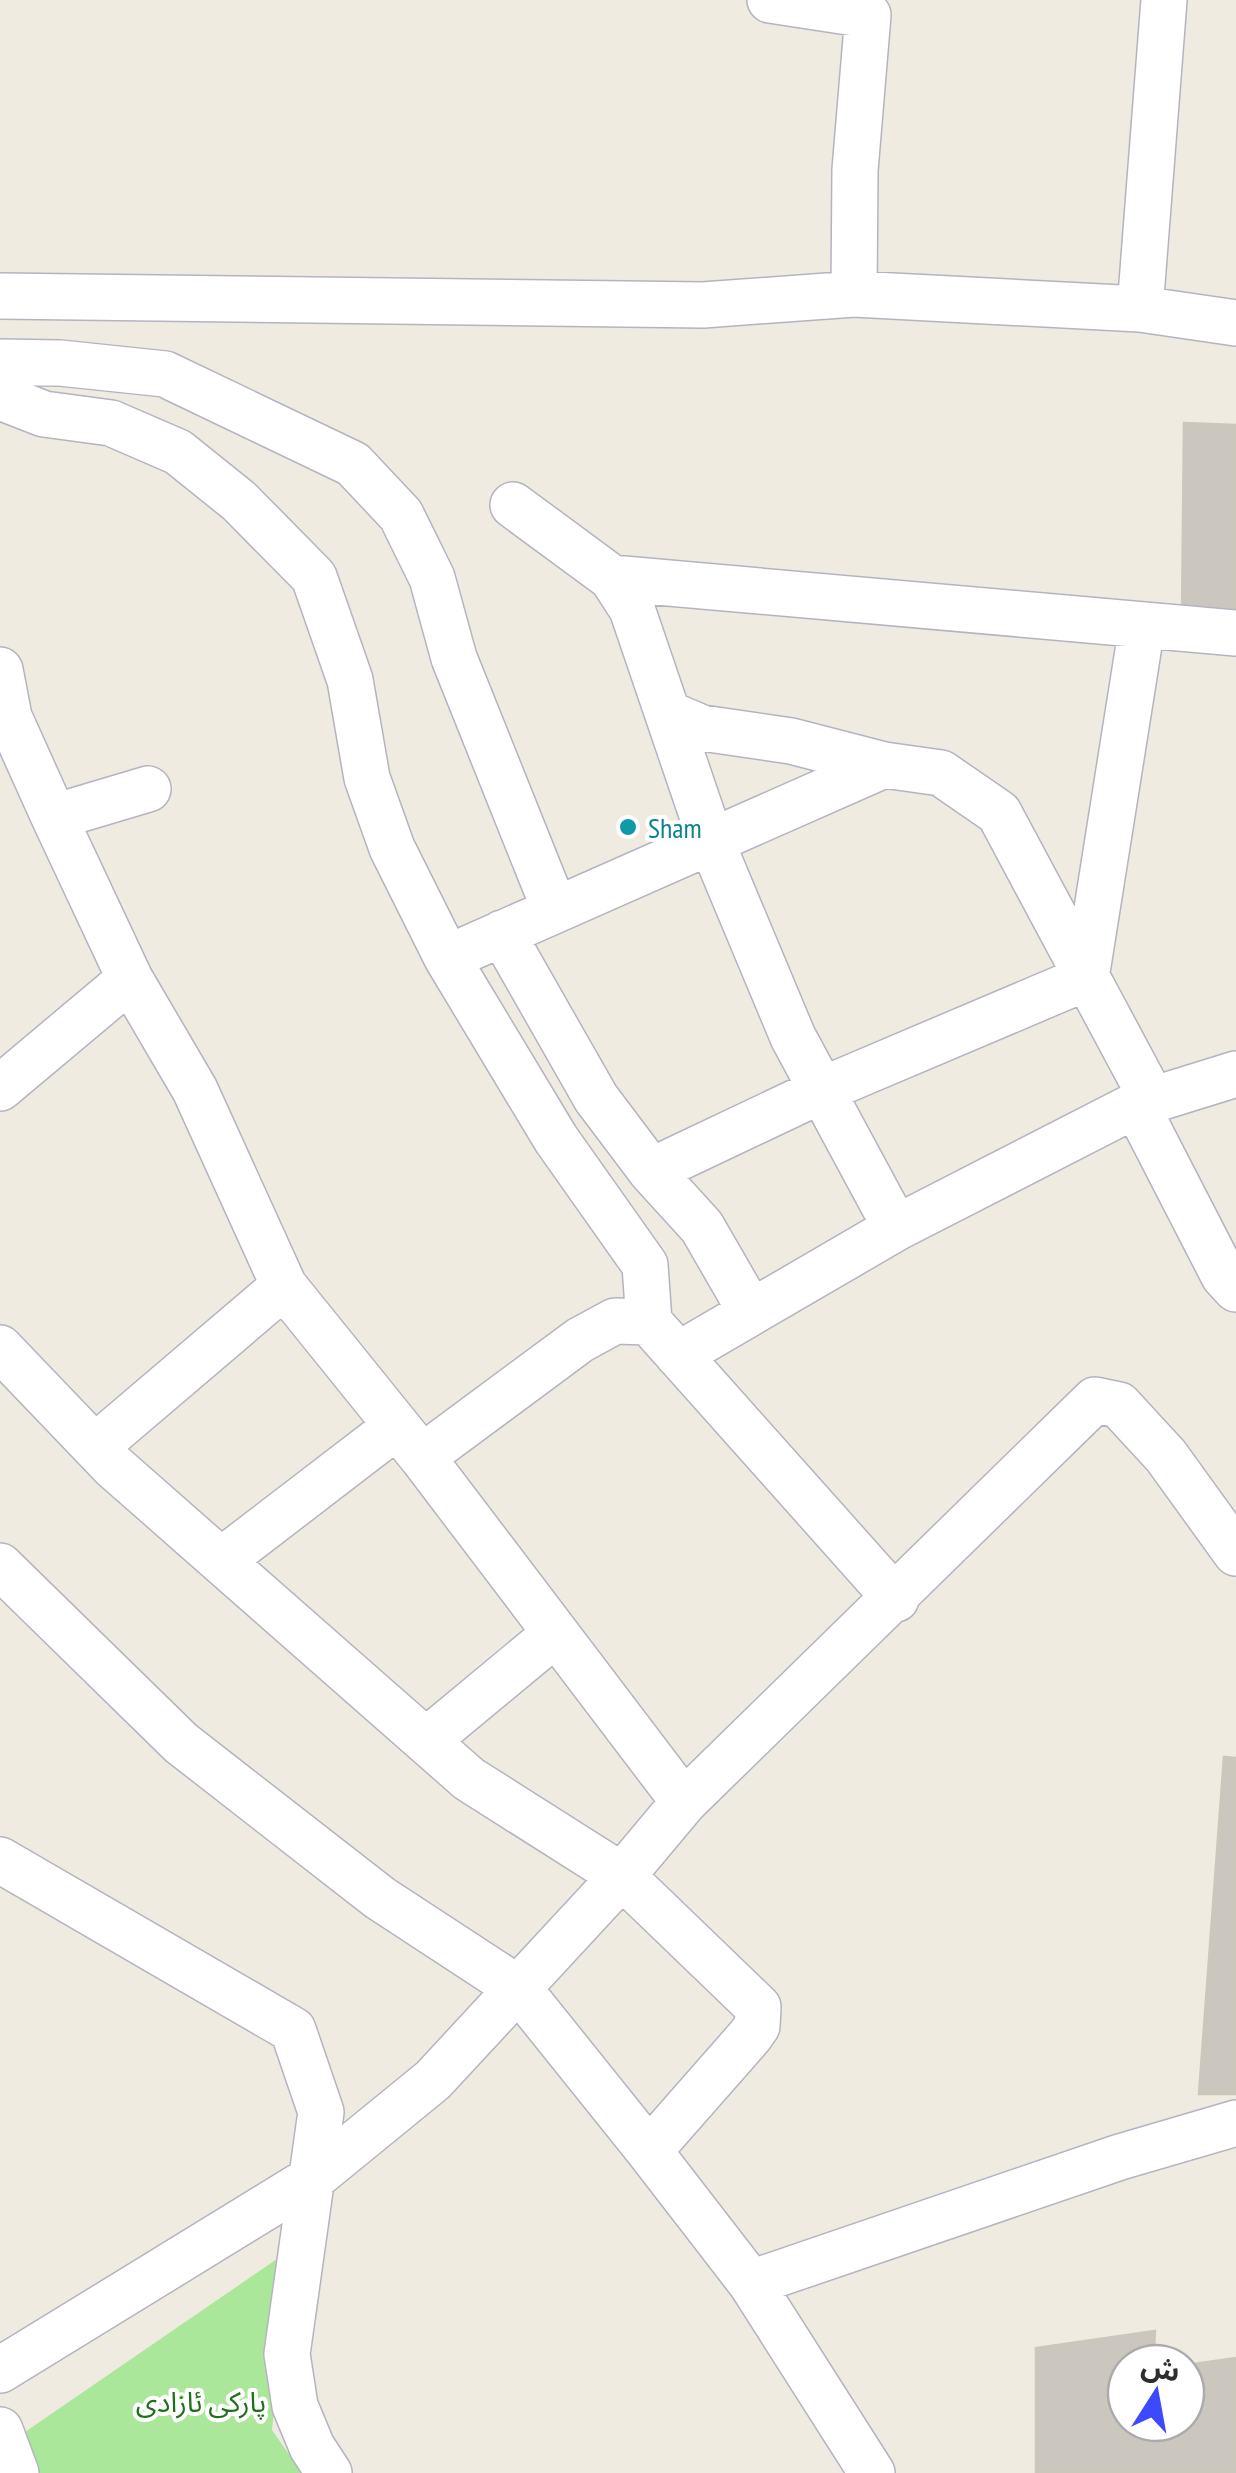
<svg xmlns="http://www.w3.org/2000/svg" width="1236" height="2473" viewBox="0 0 1236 2473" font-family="'PT Sans Narrow','Noto Sans Arabic',sans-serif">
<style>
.green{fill:#abe79b}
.building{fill:#cbc7bf;stroke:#cbc7b9;stroke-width:2.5}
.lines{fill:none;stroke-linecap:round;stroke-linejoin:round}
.minor-casing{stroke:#b4b4c1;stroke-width:48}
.minor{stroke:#fff;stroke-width:45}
.culture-dot{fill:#0f9aa8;stroke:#fff;stroke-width:4}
.labels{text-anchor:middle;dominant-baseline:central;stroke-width:8;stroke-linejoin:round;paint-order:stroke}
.culture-label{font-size:28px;fill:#0d838f;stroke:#fff;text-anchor:start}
.park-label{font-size:28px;fill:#1f7018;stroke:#fff}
</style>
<rect width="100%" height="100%" fill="#efebe0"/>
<path class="green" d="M290,2250l-18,180 30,43h-264l-16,-39z"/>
<path class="building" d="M1184,423l52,2v194l-54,-2z
M1224,1757l12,1v336h-37z
M1155,2331l-2,32h-27v60h60v-58l50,-7v115h-200v-125z"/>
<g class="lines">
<g class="minor-casing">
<path id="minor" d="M770,0l98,15 -13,155 -1,124
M0,296l703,9 151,-11 286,15 96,14
M1140,309l24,-309
M0,362l60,1 105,11 188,90 48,51 31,63 22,80 101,252
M0,397l44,17 67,9 67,29 61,49 75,76 36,103 17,98 25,70 55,110 109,181 89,126 4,57
M513,505l99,73 20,31 79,232 82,196 103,191
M612,578l624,55
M0,670l9,47 45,100 76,162 65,111 89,196 -189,161
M669,714l33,14 89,13 93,24 57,8 58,40 153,286
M54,817l94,-28
M502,933l94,165 55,73 51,56 49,85
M447,958l437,-193
M0,1088l130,-109
M1136,1105l88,171 12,13
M651,1171l171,-81 264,-112 56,-352
M284,1286l138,171 262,345
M0,1348l113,118 356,313 153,97 136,131 -1,19 -7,10 -101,115 102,132 121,190
M678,1355l218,-127 240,-123 100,-31
M422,1457l158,-117 35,-19 34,1 247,277
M221,1561l176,-135
M0,1566l181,177 199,155 139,91 130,162
M426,1741l129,-107
M0,1860l293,170 28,82 -34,242 8,52 17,41 17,26
M751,2283l369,-126 116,-34
M0,2370l313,-192 120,-98 189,-204 62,-74 411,-402 24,5 47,51 70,97
M0,2430l16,43"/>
</g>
<use href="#minor" class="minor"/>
</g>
<circle class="culture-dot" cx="628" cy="827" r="10"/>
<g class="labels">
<g class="culture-label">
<text x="648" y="827">Sham</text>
</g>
<g class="park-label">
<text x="201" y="2401">پارکی ئازادی</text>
</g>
</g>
<g transform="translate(1156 2393) rotate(11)"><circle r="48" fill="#ffffff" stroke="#ababab" stroke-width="2.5"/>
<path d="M0-8L18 38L0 25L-18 38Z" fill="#3d49ff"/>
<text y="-15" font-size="28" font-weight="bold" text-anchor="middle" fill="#2e2e2e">ش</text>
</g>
</svg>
